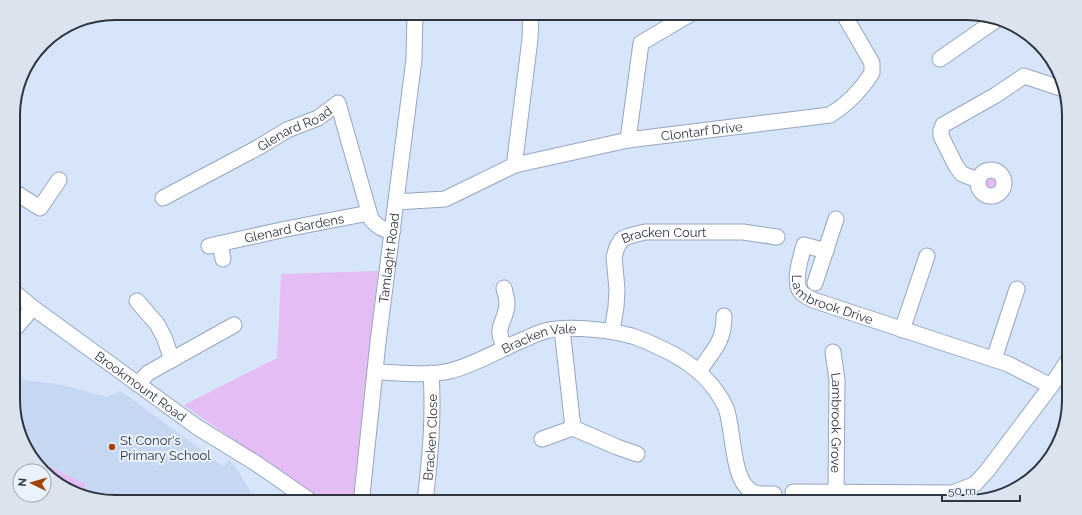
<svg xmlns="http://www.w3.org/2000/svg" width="1082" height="515" viewBox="0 0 1082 515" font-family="Raleway,sans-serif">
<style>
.built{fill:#c6d7f2}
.green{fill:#e5bdf5}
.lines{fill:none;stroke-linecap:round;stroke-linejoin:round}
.minor-casing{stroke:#95a6bf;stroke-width:17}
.minor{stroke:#fff;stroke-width:15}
.poi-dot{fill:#a44204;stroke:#eaf2fd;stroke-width:1.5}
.labels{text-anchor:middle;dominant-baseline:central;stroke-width:4;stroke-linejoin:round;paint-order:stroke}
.street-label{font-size:13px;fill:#2f3640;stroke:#eaf2fd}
.poi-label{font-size:13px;fill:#2f3640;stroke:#eaf2fd;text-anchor:start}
.rim{fill:none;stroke:#2f3640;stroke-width:2}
</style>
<rect width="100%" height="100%" fill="#d7e5fb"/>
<path class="built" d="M16,379l42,5 49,13 13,-6 19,13 85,63 5,-8 10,13 17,30h-141l-45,-10 -36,-30 -20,-48v-30z"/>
<path class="green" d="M983 183a8 8 0 1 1 16 0a8 8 0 1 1-16 0Z
M378,271l-24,220 -3,9 -6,2h-20l-130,-89 -11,-8 93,-47 4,-84z
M33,459l53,25 -5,10 -11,-2 -36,-30z"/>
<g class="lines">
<g class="minor-casing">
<g id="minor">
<path d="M940,59l56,-39"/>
<path d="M628,140l13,-97 51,-30"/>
<path d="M515,165v-6l15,-120 1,-26"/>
<circle cx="991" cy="183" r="13"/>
<path d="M978,180l-16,-6 -6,-8 -15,-30v-6l2,-5 53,-30 28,-19 39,13"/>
<path d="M13,191l27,17 19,-28"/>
<path id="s1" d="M163,198l96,-51 28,-17 31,-12 20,-15 33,116c6,7 12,12 22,11"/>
<path id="s2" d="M396,202l49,-3 70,-34 113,-25 202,-25c18,-11 31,-25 42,-42v-10l-29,-50"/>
<path d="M220,244l3,15"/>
<path id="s3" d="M209,246l77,-17 83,-16"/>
<path id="s4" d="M826,251l-22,-6c-3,12 -11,35 -4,46 3,4 9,7 13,9l195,64 43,22"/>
<path d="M815,283l21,-64"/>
<path d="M504,288c1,5 3,11 3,16 -1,19 -15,24 -1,44"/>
<path id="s5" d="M14,292l18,15 165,120 57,35 58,40"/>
<path d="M137,301l20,23 7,13 8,23"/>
<path d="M562,329l11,99 44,19 20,7"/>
<path d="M14,330l15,-18 3,-5"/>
<path d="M902,330l25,-74"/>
<path id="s6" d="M612,331l4,-24 1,-18 -3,-32 3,-10 5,-8 7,-3 16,-4h98l34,5"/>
<path id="s7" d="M833,352l4,28 -1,113"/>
<path d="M994,359l23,-70"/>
<path id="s8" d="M375,371l5,1c23,1 48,4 70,-1 27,-7 50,-22 75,-32 6,-3 13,-6 20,-8 22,-6 65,-1 87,5 13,4 27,11 39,17 23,12 44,31 55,55 8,21 5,74 27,84 6,3 14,2 21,2"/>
<path d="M699,372c13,-22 25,-28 25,-56"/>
<path d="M138,384l10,-11 86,-48"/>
<path d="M542,439l31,-11"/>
<path d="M793,492l160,1 22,-9 12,-13 64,-85 18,-27"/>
<path id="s9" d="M359,502l3,-7 16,-153 36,-283 1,-46"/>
<path id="s10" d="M425,502c5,-43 9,-86 6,-129"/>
</g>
</g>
<use href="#minor" class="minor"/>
</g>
<circle class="poi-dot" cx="112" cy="447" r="4"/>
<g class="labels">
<g class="street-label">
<text stroke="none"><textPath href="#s1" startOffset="149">Glenard Road</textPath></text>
<text stroke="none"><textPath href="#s2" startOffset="317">Clontarf Drive</textPath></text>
<text stroke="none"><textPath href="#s3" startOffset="87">Glenard Gardens</textPath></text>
<text stroke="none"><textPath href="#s6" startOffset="137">Bracken Court</textPath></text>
<text stroke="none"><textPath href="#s9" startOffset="246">Tamlaght Road</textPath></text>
<text stroke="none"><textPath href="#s4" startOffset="101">Lambrook Drive</textPath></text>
<text stroke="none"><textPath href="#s8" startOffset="171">Bracken Vale</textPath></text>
<text stroke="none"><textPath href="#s5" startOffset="158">Brookmount Road</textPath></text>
<text stroke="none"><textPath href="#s7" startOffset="71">Lambrook Grove</textPath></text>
<text stroke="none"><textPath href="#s10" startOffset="65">Bracken Close</textPath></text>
</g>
<g class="poi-label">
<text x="120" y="440">St Conor's<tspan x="120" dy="15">Primary School</tspan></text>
</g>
</g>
<path d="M0 0H1082V515H0ZM115 20H967A95 95 0 0 1 1062 115V400A95 95 0 0 1 967 495H115A95 95 0 0 1 20 400V115A95 95 0 0 1 115 20Z" fill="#dbe3ee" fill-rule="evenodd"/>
<path class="rim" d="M115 20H967A95 95 0 0 1 1062 115V400A95 95 0 0 1 967 495H115A95 95 0 0 1 20 400V115A95 95 0 0 1 115 20Z"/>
<g transform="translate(32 483) rotate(275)"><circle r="19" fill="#eaf2fd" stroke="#9fa7b1"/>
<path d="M0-3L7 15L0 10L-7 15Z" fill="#a44204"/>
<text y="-6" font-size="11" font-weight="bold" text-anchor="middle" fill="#2f3640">N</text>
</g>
<path d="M942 495v6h78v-6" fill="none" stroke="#2f3640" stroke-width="2"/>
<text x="948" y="495" font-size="12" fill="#2f3640" stroke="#eaf2fd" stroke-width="3" paint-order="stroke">50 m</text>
</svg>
